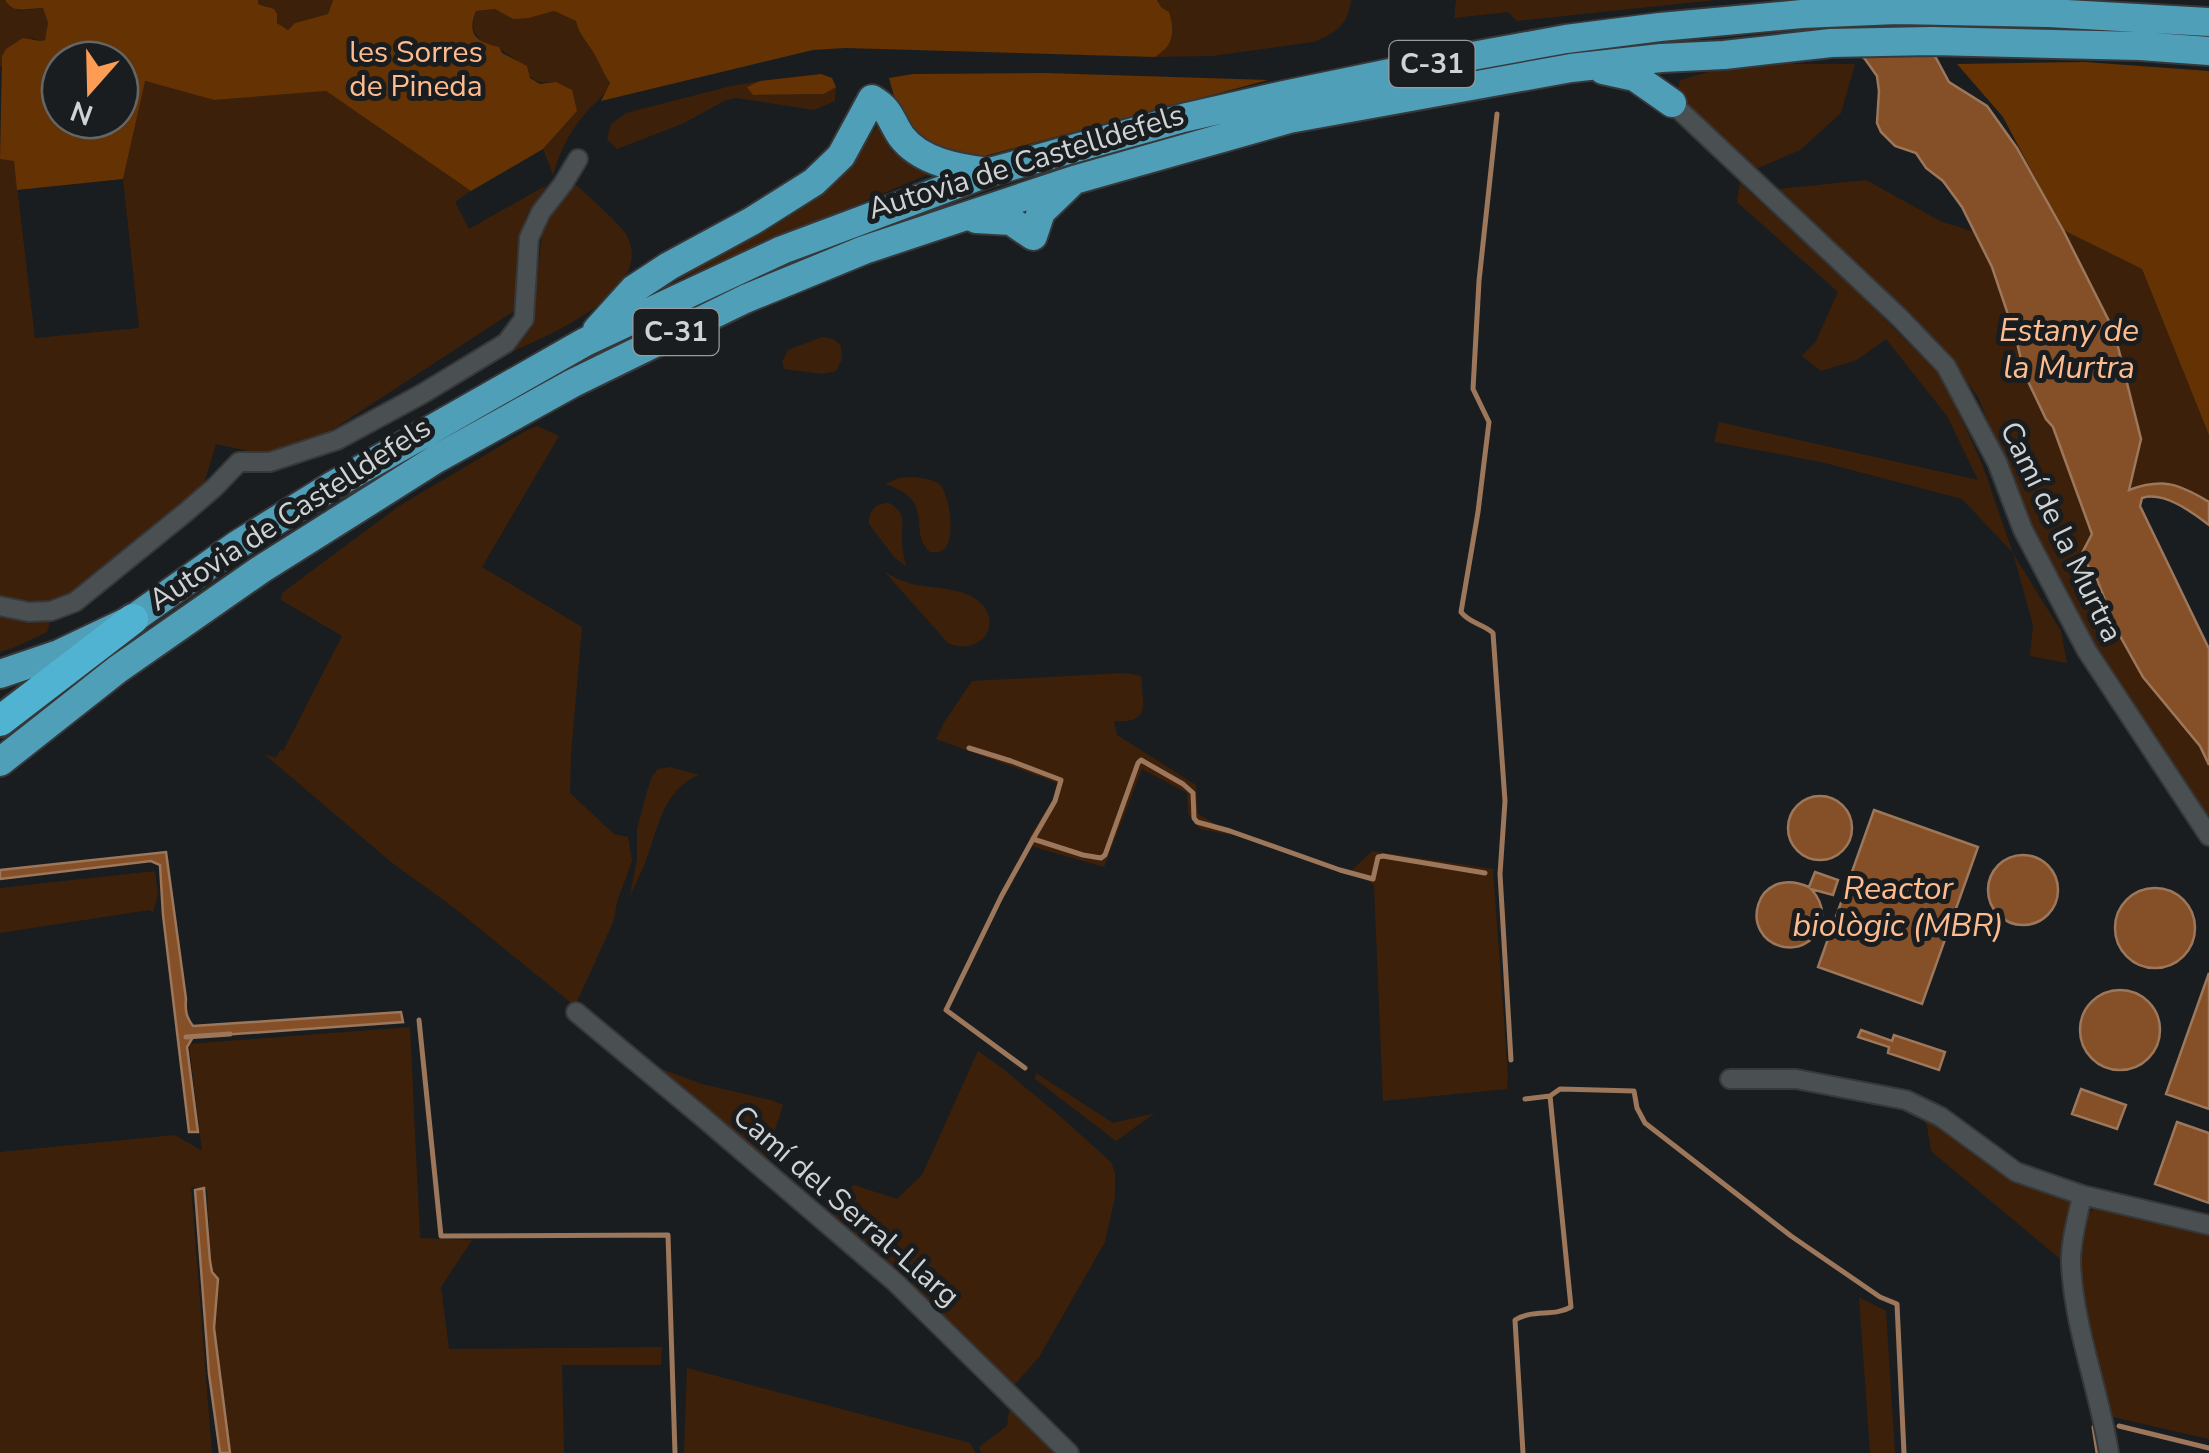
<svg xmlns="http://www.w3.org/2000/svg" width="2209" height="1453" viewBox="0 0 2209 1453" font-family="'Nunito Sans',sans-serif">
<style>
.green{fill:#3d200a}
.forest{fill:#653203;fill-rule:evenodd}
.water{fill:#855027;stroke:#9c775b;stroke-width:2.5}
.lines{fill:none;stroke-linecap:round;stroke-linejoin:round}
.stream{stroke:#9c775b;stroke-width:5}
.minor-casing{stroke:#36383a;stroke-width:22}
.trunk-casing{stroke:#36383a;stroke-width:32}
.motorway-casing{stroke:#36383a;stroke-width:35}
.minor{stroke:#4a4f51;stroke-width:18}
.trunk{stroke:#509fb8;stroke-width:28}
.motorway{stroke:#51b3d2;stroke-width:30}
.labels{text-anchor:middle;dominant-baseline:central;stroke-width:10;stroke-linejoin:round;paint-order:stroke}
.shield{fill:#191d1f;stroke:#999c9e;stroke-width:2.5}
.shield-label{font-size:28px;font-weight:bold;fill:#d0d3d4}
.park-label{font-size:30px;fill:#fdbb8e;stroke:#191d1f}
.street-label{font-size:30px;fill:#d0d3d4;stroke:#191d1f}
.water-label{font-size:32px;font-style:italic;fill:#febc8f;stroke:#191d1f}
</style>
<rect width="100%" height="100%" fill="#191d1f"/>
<path class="green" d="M0,0h5l14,11 24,-3 5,15 -3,17 -4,1 -9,-3 -32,29z
M258,0h75l-5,14 -33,9 -7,7 -7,-3 -14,-21 -9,-2z
M1157,0h194c-2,24 -17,35 -38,42l-101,14 -57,1 9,-6 5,-39 -8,-5z
M1456,0h260l-199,21 -9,-9 -54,6z
M495,9l34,9 25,-7c7,4 16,6 23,11 2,15 14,24 21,38 4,8 6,15 12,24 -10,18 -15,17 -26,31 -16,19 -24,37 -31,60l-10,-26 34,-38 -21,-29c-28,3 -23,-7 -41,-23 -7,-6 -15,-8 -22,-14l-7,1c-14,-15 -15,-15 -10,-35z
M1774,64h81l-14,49 -41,37 -46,20 -74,-68 -3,-9 3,-13 28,-8z
M144,81l70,19 112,-9 145,100 -16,11 14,27 78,-44 -21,31 -12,95 -191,125 -61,18 -46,-10 -13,43 -89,71 -47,42 -11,2 -56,-2v-441l14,2 21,177 104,-10 -16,-149z
M760,81l-12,6 5,8 71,-1 12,-7 -1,14 -21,9 -78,-12 -10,2 -44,24 -65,25 -10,-10 4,-15 15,-11 105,-27z
M879,124l13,28 37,22 -282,119 203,-129z
M1866,180l74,41 34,11 18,35 54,152 7,8 39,107 -11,22 16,23 18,48 28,50 57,69 9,19v61l-103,-157 -70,-129 -58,-143 -42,-57 -116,-108 -42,-43z
M1740,183l118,109 85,86 39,86 31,89 48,78 6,32 -37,-7 3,-31 -20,-72 -51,-54 -141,-37 -107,-20 5,-20 259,58 -31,-64 -61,-77 -29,21 -36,11 -19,-15 14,-15 22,-49 -101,-90z
M575,184c12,11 43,38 51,50 33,58 -83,103 -121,121l27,-34 11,-95z
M2063,230l79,39 67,166v67l-11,-7 -57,-10 -13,6 13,-52 -27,-108z
M822,337l11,2 8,7 1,13 -6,12 -13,3 -39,-5 -2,-7 6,-12z
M537,426l22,10 -77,131 100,60 -11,127 -1,39 44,41 14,3 4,24 -15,41 -3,18 -39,86 -122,-99 -62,-45 -127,-108 12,4 4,-8 3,1 59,-115 -61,-36 1,-7 117,-87 130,-77z
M913,477c8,1 18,2 25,6 12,9 17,52 8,64 -5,6 -9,5 -16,5 -24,-22 8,-51 -45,-68l14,-6z
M889,503c17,9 13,20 13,37 0,9 2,18 4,26l-12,-9 -25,-33c-1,-13 7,-21 20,-21z
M884,571c9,6 18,10 28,13 22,5 60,3 73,24 16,26 -13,47 -37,35z
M0,614l52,2 -5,16 -34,16 -13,4z
M1125,673l16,3c2,28 10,48 -27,45l3,14 79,50 2,29 39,22 -37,-7 -12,-16 -1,-20 -45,-24 -38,98 -70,-20 -5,-9 23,-37 5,-18 -121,-44 9,-18 27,-40z
M670,767l29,8c-32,12 -40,47 -50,77 -5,15 -12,29 -19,44l7,-37v-30l10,-38 6,-16 5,-6z
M1372,851l121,18 15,207 -1,13 -124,12 -9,-216 -22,-15z
M155,871l3,24 -5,17 -4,-2 -149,23v-45z
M410,1027l10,211 52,2 -31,47 8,62 213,-2 -1,18h-99l2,88h-335l-15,-125 -7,-138 -16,-3 21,266h-212v-301l175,-17 27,16 -13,-107z
M978,1051l24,17 60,50 49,44 4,11v24l-10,45 -66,115 -28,32 -190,-179 33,-25 43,14 25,-24z
M648,1064l54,20 69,16 12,5 -18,56z
M1036,1073l77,50 42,-10 -39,28 -81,-62z
M1919,1112l11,5 75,60 70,23 -11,62 -133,-111 -4,-25z
M2100,1204l109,26v209l-96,-22 -24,-83 -10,-58 2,-47 8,-16z
M1859,1297l27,14 9,142h-25z
M687,1368l283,75 6,10h-292z
M1010,1404l51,49h-80l-2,-6 28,-21z"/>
<path class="forest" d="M5,0h253v4l16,5 3,5v9l11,7 7,-7 33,-9 5,-14h824l4,7 8,5c6,20 5,33 -14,45l-310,-9 -32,2 -212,51 9,-18c-6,-8 -8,-15 -13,-24 -6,-13 -18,-23 -21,-38l-22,-10 -25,7 -16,1 -18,-10 -19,2c-10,25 2,31 23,36l3,6 25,13 3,12 10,6 16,-2 16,8 5,21 -34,38 -72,42 -145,-100 -112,9 -69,-19 -22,98 -106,11 -3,-29 -14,-2 2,-103 4,-7 17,-11 18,3 4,-1 3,-17 -5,-15c-15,0 -29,7 -38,-8zM60,60h60v60h-60z
M2085,62l124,9v364l-67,-166 -79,-39 -60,-113 -46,-53z
M1046,73l222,7 -295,79c-10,-2 -22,-2 -32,-5 -34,-12 -44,-46 -52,-76l24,-4z
M821,74l11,4 4,9 -12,7 -71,1 -6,-8 13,-6z"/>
<path class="water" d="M1806,0h58l72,58 13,24 38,24 30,42 46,82 51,101 27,108 -12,51c33,-12 49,-7 80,12v23c-17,-13 -45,-34 -67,-27l-2,8 69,143v116l-9,-19 -57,-69 -28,-50 -18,-48 -16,-24 11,-21 -39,-107 -7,-8 -21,-44 -10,-40 -23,-68 -30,-60 -19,-26 -17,-13 -10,-15 -21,-7 -14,-14 -4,-9 2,-32 -2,-15 -12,-17z
M1788 828a32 32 0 1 1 64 0a32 32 0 1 1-64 0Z
M1874,810l104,37 -56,157 -104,-37z
M166,852l20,147c-1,11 0,18 7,27l208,-14 2,10 -210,15 -6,10 11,85h-9l-26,-217 -3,-50 -9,-4 -151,18v-9z
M1988 890a35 35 0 1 1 70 0a35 35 0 1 1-70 0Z
M1815,872l23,8 -5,15 -22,-6c15,16 17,41 -5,54 -6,4 -15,5 -22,4 -47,-9 -30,-84 25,-60z
M2115 928a40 40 0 1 1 80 0a40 40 0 1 1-80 0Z
M2209,973v136l-43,-15z
M2080 1030a40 40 0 1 1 80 0a40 40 0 1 1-80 0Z
M1861,1030l31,11 2,-6 51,17 -6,18 -51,-17 1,-6 -31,-10z
M2081,1089l45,16 -9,24 -45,-15z
M2177,1122l32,11v70l-54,-19z
M204,1188l6,73 2,11 6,7 -4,49 16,125h-10l-11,-79 -14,-184z"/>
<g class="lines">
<path class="stream" d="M1497,114l-18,167 -6,108 16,33 -11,90 -17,100c8,11 22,12 32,21l12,168 -5,73 11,186
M969,748l42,13 50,19 -6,21 -22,38 50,16 18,3 4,-3 33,-92 3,-3 42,24 10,9 1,25 3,4 33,9 110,39 33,9 5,-22 5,-1 102,17
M419,1020l22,216 227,-1 7,218
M186,1037l44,-3
M1025,1068l-79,-58 55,-113 32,-58
M1525,1099l25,-3 10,-7 74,2 3,17 8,15 146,113 89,61 17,7 7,149
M2119,1426l90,22
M2094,1427l4,26
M1523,1453l-8,-133c17,-11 39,-3 56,-13l-21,-211"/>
<g class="minor-casing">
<path id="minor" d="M1672,103l227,214 47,49 51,96 26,68 64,121 122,185
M0,606l29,6 22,-1 24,-9 111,-90 29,-25 24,-25h31l67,-22 85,-46 84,-51 18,-24 5,-81 12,-26 22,-28 15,-25
M576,1012l124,103 195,167 174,171
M1730,1079h66l110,21 35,17 75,55 66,23
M2109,1453c-10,-64 -35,-124 -38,-189 -1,-22 7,-47 11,-69l127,30"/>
</g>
<g class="trunk-casing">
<path id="trunk" d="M1603,70l32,7 37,26
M976,219l35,2 22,15 8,-24 29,-28
M597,330l37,-41 35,-23 83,-45 62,-39 27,-26 31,-57c19,11 18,21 29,37 19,26 57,32 87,36
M0,674l59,-20 74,-35 104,-74 95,-59 253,-144 197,-92 208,-78 193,-54 101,-23 183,-38 99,-18 94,-12 142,-13 95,-4 152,3 160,9
M0,762l118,-93 142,-99 176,-111 137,-76 172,-84 119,-49 210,-70 215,-61 282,-51 90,-10 63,-3 107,-12 101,-2 208,5 69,5"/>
</g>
<g class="motorway-casing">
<path id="motorway" d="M0,721l133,-102"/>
</g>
<use href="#minor" class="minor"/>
<use href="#trunk" class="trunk"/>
<use href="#motorway" class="motorway"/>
</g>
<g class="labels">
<g class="shield">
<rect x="1389.5" y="41" width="85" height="46" rx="8"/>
<rect x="633.5" y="309" width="85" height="46" rx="8"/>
</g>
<g class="shield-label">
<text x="1432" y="64">C-31</text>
<text x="676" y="332">C-31</text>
</g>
<g class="park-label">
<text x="416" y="52">les Sorres<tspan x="416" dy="34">de Pineda</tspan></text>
</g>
<g class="street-label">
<text transform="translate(1026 162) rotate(-17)">Autovia de Castelldefels</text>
<text transform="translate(290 514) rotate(-33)">Autovia de Castelldefels</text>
<text transform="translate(2061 532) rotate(64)">Camí de la Murtra</text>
<text transform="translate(846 1206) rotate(41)">Camí del Serral-Llarg</text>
</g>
<g class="water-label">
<text x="2069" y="330">Estany de<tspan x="2069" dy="37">la Murtra</tspan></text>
<text x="1898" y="888">Reactor<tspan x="1898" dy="37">biològic (MBR)</tspan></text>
</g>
</g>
<g transform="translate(90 90) rotate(200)"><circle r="48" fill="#191d1f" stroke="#626667" stroke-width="2.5"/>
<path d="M0-8L18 38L0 25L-18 38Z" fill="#fd9d55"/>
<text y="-15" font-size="28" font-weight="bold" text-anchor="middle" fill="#d0d3d4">N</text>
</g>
</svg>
